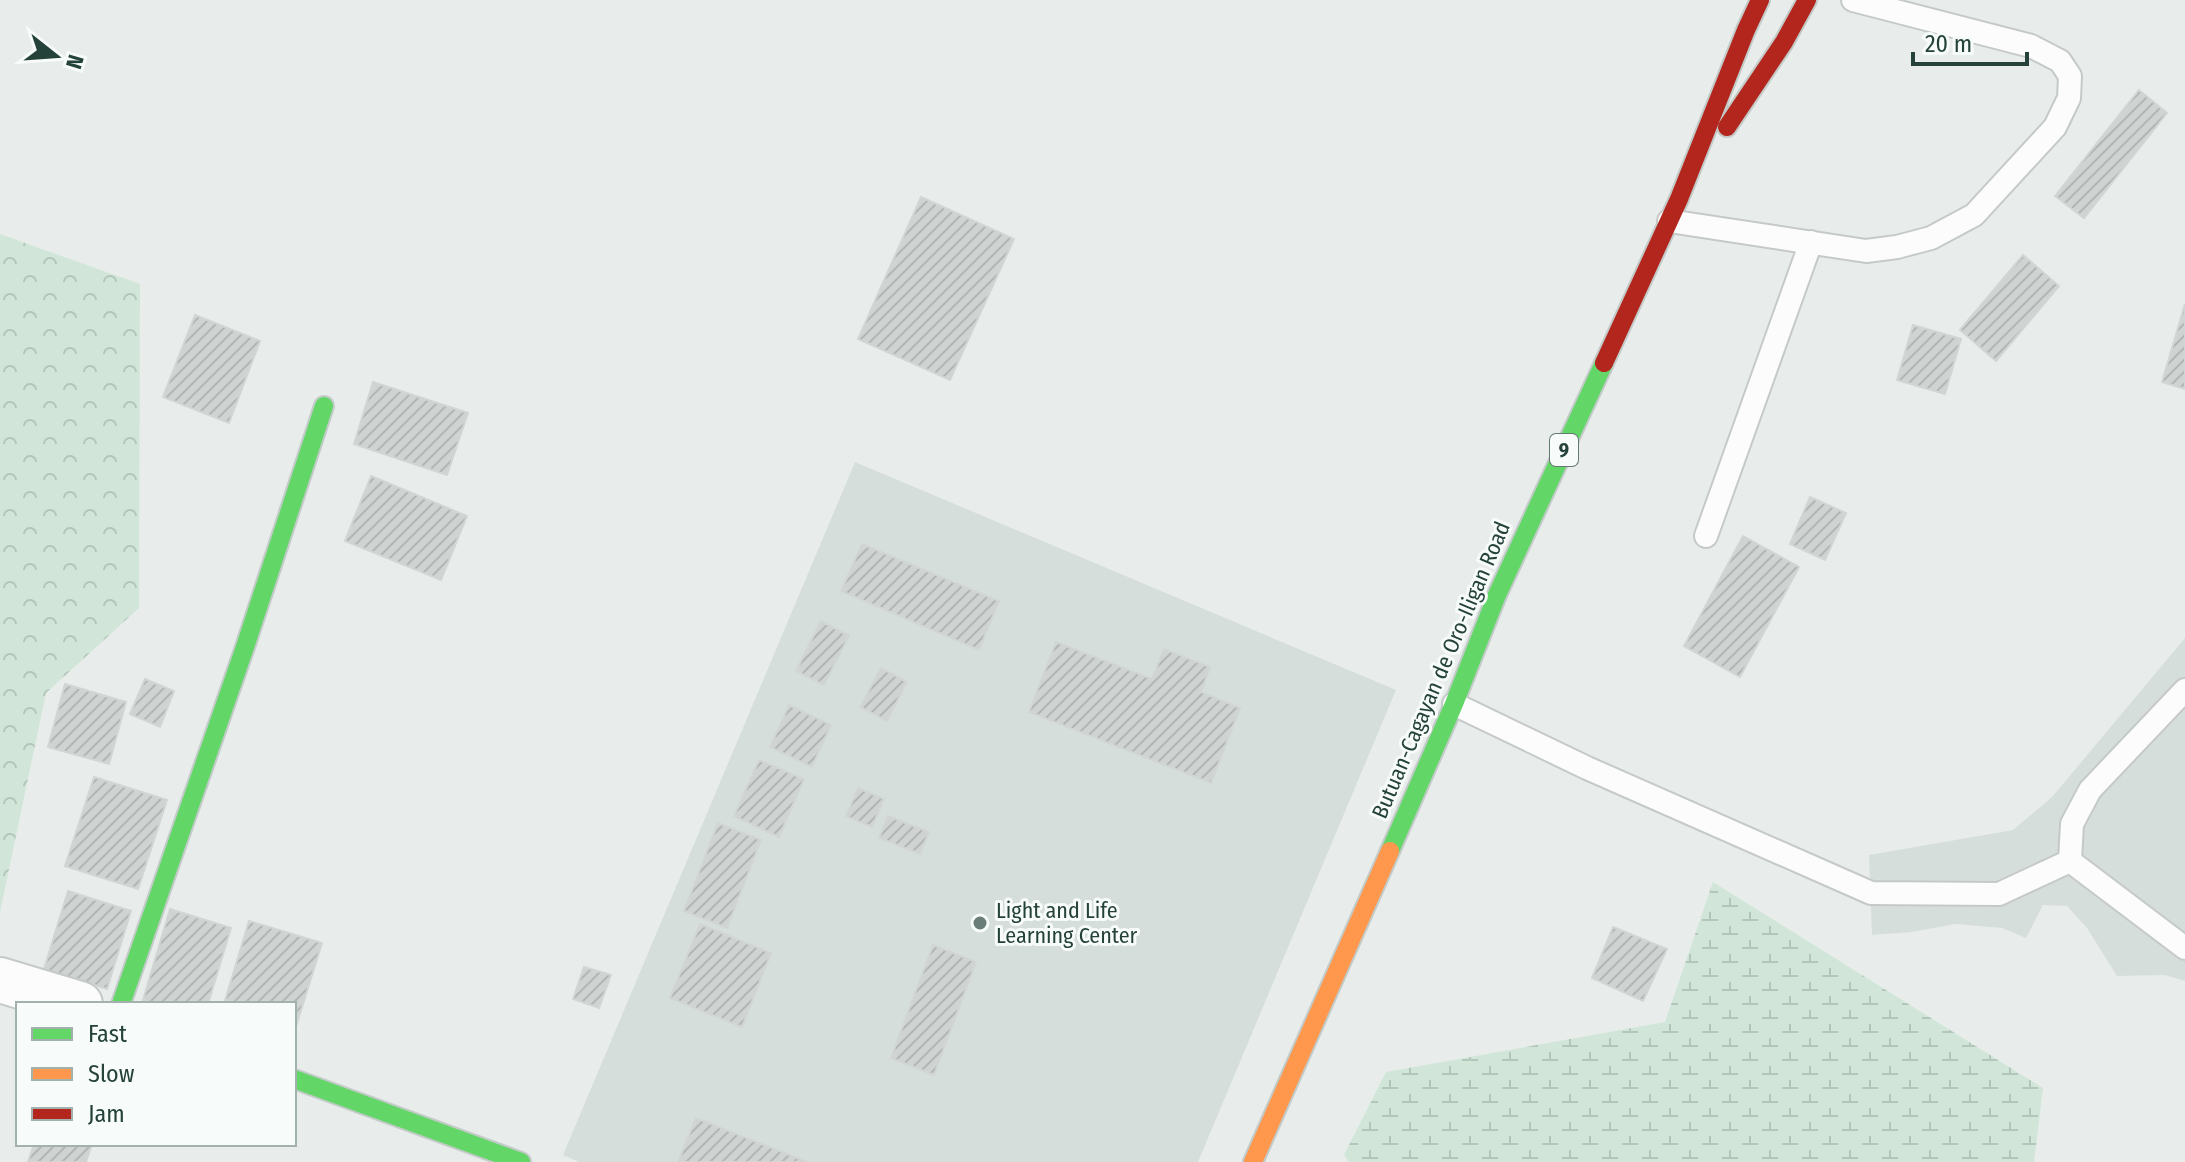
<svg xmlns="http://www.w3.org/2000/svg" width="2185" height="1162" viewBox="0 0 2185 1162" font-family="'Fira Sans Condensed',sans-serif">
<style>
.built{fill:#d6dedb}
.forest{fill:url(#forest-crowns)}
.wetland{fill:url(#wetland-marsh)}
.building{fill:url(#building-hatch);stroke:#d1d6d4;stroke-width:2}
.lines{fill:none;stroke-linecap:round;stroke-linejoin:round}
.lane-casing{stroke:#c5cac8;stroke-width:26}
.street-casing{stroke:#c5cac8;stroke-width:48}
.fast-casing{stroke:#c3cbc8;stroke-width:22}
.slow-casing{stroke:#c3cbc8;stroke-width:22}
.jam-casing{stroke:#c3cbc8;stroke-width:22}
.lane{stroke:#fcfcfc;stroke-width:22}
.street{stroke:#fcfcfc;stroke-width:44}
.fast{stroke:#63d668;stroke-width:18}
.slow{stroke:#ff974d;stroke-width:18}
.jam{stroke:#b3261e;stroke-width:18}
.poi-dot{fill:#697e78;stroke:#f7fbf9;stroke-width:3}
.labels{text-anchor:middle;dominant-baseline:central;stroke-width:6;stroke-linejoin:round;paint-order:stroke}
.shield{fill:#f7fbf9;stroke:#637a73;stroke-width:2}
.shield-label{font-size:20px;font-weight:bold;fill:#24423a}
.street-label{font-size:22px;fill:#24423a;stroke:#f7fbf9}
.poi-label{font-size:22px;fill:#24423a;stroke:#f7fbf9;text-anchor:start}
</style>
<defs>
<pattern id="forest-crowns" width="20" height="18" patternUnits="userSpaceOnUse" patternTransform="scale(2)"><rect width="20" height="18" fill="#d1e6d8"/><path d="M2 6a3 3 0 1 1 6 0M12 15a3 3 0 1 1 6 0" fill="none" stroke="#b3c6ba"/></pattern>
<pattern id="wetland-marsh" width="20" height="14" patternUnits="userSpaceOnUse" patternTransform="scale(2)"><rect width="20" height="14" fill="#d1e6d8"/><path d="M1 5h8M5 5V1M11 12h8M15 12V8" fill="none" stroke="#b3c6ba"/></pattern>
<pattern id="building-hatch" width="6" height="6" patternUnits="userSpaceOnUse" patternTransform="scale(2)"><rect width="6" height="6" fill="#cfd4d2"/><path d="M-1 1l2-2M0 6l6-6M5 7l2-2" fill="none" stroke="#b2b7b5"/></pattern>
</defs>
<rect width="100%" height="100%" fill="#e8edeb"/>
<path class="built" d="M855,462l541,228 -198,472h-619l-16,-7z
M2185,638v343l-20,-6 -48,1 -30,-48 -20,-22 -24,-1 -17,33 -24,-10 -47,-4 -43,8 -40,3 -3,-80 144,-25 39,-33z"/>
<path class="forest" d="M0,234l140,50 -1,324 -93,85 -46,219z"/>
<path class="wetland" d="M1713,882l330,206 -9,74h-685l-5,-7 42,-83 279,-50z"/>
<path class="building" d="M2139,90l28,23 -83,105 -29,-22z
M921,197l93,42 -64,141 -92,-41z
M2023,255l36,31 -63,75 -36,-31z
M2185,304v85l-23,-7z
M195,315l65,26 -31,82 -66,-26z
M1913,325l48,14 -16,55 -48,-14z
M373,382l95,31 -21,62 -93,-31z
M371,476l96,40 -26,64 -96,-39z
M1810,497l36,16 -21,47 -35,-16z
M1743,536l56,31 -59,110 -56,-31z
M862,544l137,57 -20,49 -138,-59z
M821,621l28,15 -25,49 -28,-14z
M1056,642l96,37 12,-30 46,18 -9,25 39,16 -29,75 -182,-71z
M881,668l26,14 -20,39 -27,-14z
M145,679l29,12 -14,36 -30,-13z
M65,684l61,18 -17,62 -61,-17z
M789,705l42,20 -19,42 -42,-20z
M759,760l45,19 -25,58 -45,-21z
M94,777l73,23 -29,89 -73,-23z
M858,788l26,11 -12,28 -26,-11z
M888,816l41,16 -9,22 -41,-16z
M718,823l43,17 -34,88 -43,-17z
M68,891l63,20 -24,78 -63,-20z
M170,909l61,19 -23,76h-52l-13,-4z
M249,921l73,22 -28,90v-29h-70z
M700,924l71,29 -29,74 -72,-29z
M1613,927l54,22 -24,52 -51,-23z
M933,945l43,17 -42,113 -43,-17z
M584,967l27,8 -12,33 -26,-9z
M696,1118l111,44h-129z
M34,1144h58l-6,18h-58z"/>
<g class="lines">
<g class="lane-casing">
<path id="lane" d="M1669,221l197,30 31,-4 34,-9 43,-23 81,-88 14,-29 1,-22 -10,-15 -29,-15 -178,-46
M1706,536l105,-294
M1454,704l133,64 284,125 128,1 71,-33 2,-37 18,-34 95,-100
M2070,861l115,87"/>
</g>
<g class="street-casing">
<path id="street" d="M0,980l80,24"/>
</g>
<g class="fast-casing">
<path id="fast" d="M1390,851l64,-147 43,-109 107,-232
M121,1004l124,-357 79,-241
M294,1079l227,83"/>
</g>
<g class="slow-casing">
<path id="slow" d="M1253,1162l137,-311"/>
</g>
<g class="jam-casing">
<path id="jam" d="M1727,127l57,-85 23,-42
M1604,363l75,-164 67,-169 14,-30"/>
</g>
<use href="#lane" class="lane"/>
<use href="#street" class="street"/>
<use href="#fast" class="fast"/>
<use href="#slow" class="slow"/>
<use href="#jam" class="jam"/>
</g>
<circle class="poi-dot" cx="980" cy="923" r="8"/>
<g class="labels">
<rect class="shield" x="1550" y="434" width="28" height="32" rx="6"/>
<g class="shield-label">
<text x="1564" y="450">9</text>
</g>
<g class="street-label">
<text transform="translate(1441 670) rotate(-67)">Butuan-Cagayan de Oro-Iligan Road</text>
</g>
<g class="poi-label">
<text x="996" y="910">Light and Life<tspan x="996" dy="25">Learning Center</tspan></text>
</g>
</g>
<rect x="16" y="1002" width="280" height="144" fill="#f7fbf9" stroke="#a3b1ad" stroke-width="2"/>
<rect x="32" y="1028" width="40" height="12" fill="#63d668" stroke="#a3b1ad" stroke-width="2"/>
<text x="88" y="1042" font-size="24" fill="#24423a">Fast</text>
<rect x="32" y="1068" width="40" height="12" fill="#ff974d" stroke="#a3b1ad" stroke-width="2"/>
<text x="88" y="1082" font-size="24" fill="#24423a">Slow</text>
<rect x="32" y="1108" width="40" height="12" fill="#b3261e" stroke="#a3b1ad" stroke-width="2"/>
<text x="88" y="1122" font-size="24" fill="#24423a">Jam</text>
<g transform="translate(56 56) rotate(107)" stroke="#f7fbf9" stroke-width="6" paint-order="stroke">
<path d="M0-6L14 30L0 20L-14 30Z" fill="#24423a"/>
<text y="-12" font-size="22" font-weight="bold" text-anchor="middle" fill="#24423a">N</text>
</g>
<path d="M1913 52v12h114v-12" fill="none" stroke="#24423a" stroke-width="4"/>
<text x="1925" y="52" font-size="24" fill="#24423a" stroke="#f7fbf9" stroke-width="6" paint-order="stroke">20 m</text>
</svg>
